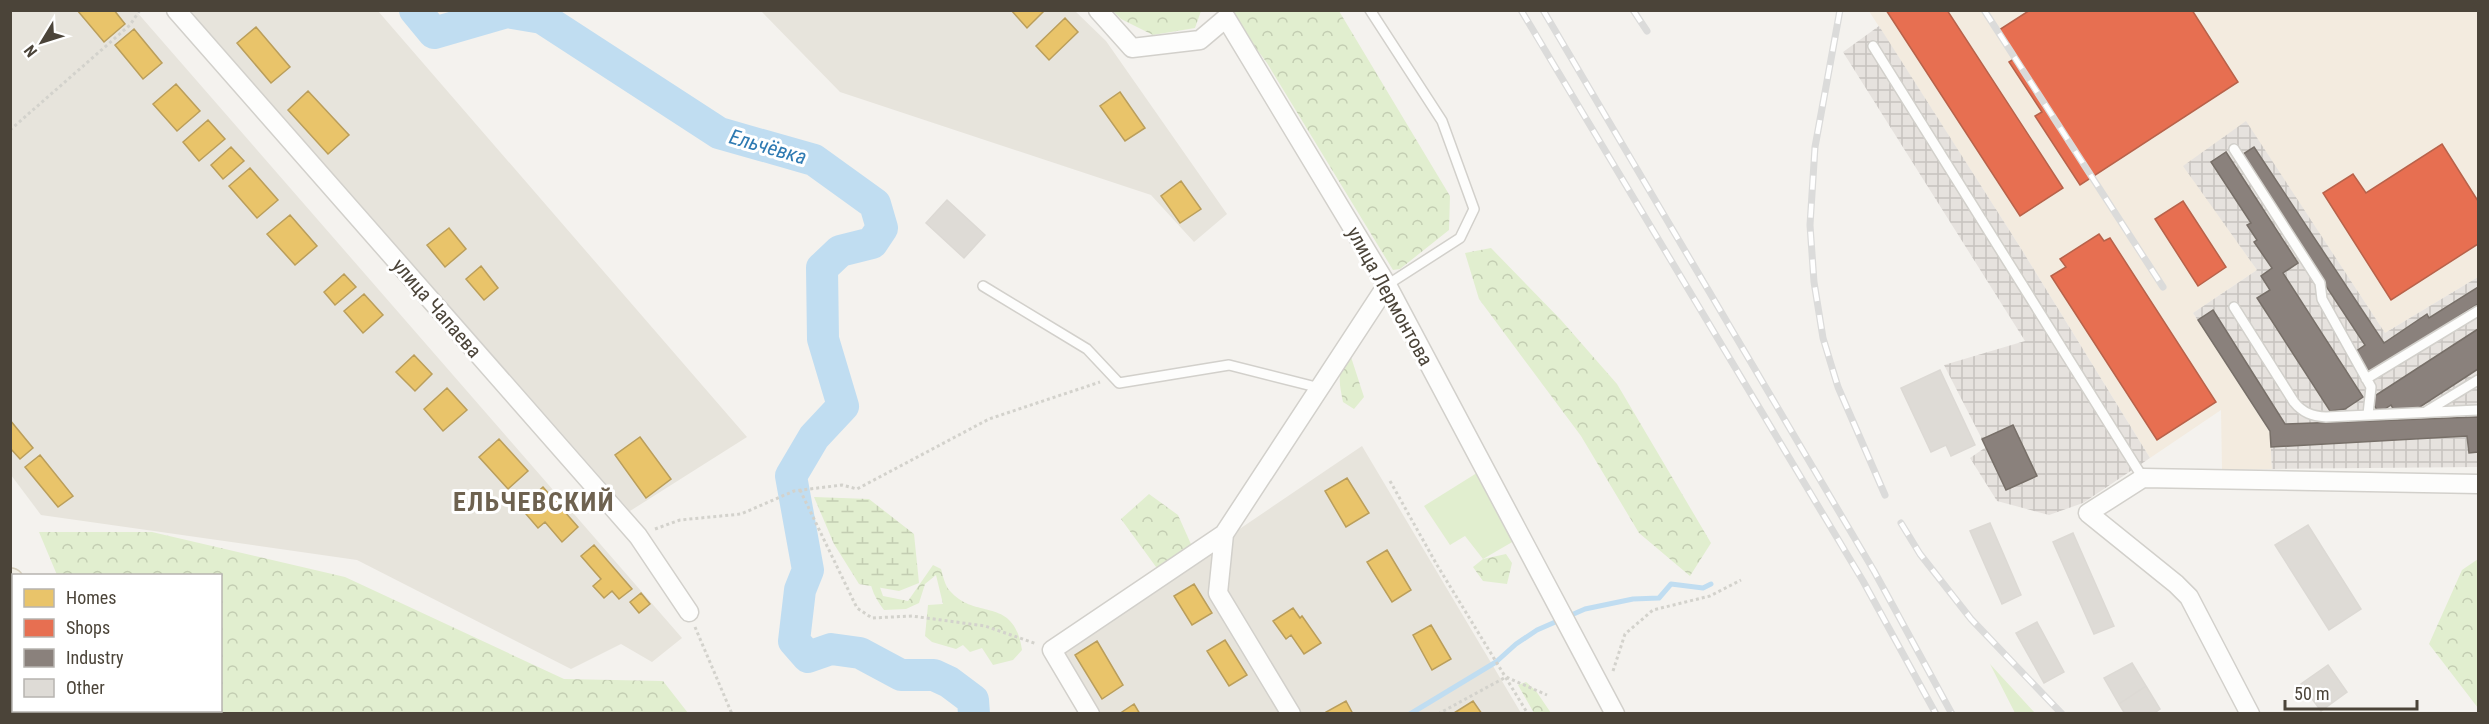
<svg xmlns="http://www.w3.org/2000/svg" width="2489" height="724" viewBox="0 0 2489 724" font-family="'Roboto Condensed',sans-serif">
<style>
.residential{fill:#e7e4dc}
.commercial{fill:#f3ebdf}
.industrial{fill:url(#industrial-grid)}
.grass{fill:#e1eecf}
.forest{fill:url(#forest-crowns)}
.wetland{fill:url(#wetland-marsh)}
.homes{fill:#e9c46a;stroke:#ba9e5b;stroke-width:1.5}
.shops{fill:#e76f51;stroke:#b8624a;stroke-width:1.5}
.industry{fill:#8a817c;stroke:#776f68;stroke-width:1.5}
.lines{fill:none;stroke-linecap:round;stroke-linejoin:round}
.stream{stroke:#c0ddf1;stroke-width:5}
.river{stroke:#c0ddf1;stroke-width:32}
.building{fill:#dedbd6;stroke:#dcd9d4;stroke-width:1.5}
.lane-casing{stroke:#d2d0cb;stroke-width:12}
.street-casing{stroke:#d2d0cb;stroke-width:21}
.primary-casing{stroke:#d6cebb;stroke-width:30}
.path{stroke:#d3d2cc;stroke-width:3;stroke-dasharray:3 3;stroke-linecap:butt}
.lane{stroke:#fdfdfc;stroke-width:9}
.street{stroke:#fdfdfc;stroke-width:18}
.primary{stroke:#f2efe6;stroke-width:27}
.rail-casing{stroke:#dbdbda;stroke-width:7}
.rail{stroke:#fff;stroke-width:4.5;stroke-dasharray:14;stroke-linecap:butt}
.labels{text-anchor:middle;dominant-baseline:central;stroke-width:6;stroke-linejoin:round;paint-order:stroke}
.street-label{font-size:20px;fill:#4b4439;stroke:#fff}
.water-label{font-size:21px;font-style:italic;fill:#2e7ab2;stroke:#fff}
.district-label{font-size:26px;font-weight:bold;letter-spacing:1.5px;fill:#6e6250;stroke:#fff}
</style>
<defs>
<pattern id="industrial-grid" width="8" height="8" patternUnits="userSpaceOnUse" patternTransform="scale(1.5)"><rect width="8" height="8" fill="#e6e2de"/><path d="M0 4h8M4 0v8" fill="none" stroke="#c7c3bf"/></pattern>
<pattern id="forest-crowns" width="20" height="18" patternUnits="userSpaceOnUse" patternTransform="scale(1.5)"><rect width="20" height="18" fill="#e1eecf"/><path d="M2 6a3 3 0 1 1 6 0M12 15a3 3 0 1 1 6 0" fill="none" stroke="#c3cdb2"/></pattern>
<pattern id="wetland-marsh" width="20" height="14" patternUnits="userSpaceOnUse" patternTransform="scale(1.5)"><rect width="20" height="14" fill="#e1eecf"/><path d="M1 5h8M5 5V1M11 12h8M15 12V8" fill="none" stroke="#c3cdb2"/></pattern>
</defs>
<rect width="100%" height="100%" fill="#f4f2ee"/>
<path class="residential" d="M11,11h125l546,627 -30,24 -31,-18 -50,25 -214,-109 -316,-45 -30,-40z
M190,11h188l369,426 -117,74z
M761,11h314l31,30 121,173 -33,28 -43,-47 -311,-103z
M1362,446l159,267h-422l-38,-63z"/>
<path class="commercial" d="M1869,11h609v266l-93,56 -139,-211 -62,44 73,104 -64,43 77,120 2,36 -50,1 -1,-60 -71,48 -130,-211z"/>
<path class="industrial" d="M1879,26l141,221 130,211 -67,45 -34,12 -52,-14 -27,-43 16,-11 -42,-82 81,-24 -182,-289z
M2246,121l139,212 93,-56v190l-206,2 -2,-38 -77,-118 64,-43 -74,-104z"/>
<path class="grass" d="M1480,471l34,70 -31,18 -18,-23 -15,9 -26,-39z
M1990,664l45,49h-20z"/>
<path class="forest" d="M1113,11h88l-6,17 -42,7 -32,-16z
M1228,11h111l111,185 -1,34 -49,39 -7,1 -126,-207z
M1491,248l70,72 56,64 94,159 -21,33 -51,-43 -58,-97 -102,-137 -14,-46z
M1351,357l13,40 -10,12 -11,-7c-4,-20 -7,-31 8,-45z
M1149,494l29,21 16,36 -35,20 -38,-52z
M39,532h113l193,45 219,102 99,2 25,32h-574l-1,-2 107,-1v-134l-163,-1z
M1506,554l6,9 -5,21 -24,-3 -10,-14 10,-8z
M869,556l14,40 25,5 25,-36 8,4c2,7 4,17 9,22 26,30 64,4 72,59l-9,10 -20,5 -11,-17 -12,4 -7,-7 -7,4 -24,-7 -7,-6 3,-31 15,-1 -7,-29 -11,9 -6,19 -13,6 -22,1c-14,-18 -16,-32 -15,-54z
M2478,559v149l-49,-64 33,-74z
M1526,682l10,9 15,22h-17l-16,-28z"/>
<path class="wetland" d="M814,497l55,2 45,35 5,49 -20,8 -40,-7 -25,-40z"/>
<path class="homes" d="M77,10h37l11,14 -21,18z
M1011,10h34l-18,18z
M1065,18l13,14 -29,28 -13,-14z
M256,27l34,40 -19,16 -34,-40z
M134,29l28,34 -19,16 -28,-34z
M176,84l24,27 -23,20 -24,-27z
M308,91l41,44 -21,19 -40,-44z
M1120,92l25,36 -20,13 -25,-35z
M208,120l17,19 -26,22 -16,-19z
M231,147l13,14 -21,18 -12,-14z
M250,168l28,32 -21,18 -28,-32z
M1181,181l20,28 -21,14 -19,-27z
M290,215l27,31 -22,19 -28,-31z
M449,228l17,21 -21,18 -18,-22z
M481,266l17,22 -14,12 -18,-21z
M344,274l12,13 -21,18 -11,-13z
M364,294l19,21 -20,18 -19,-22z
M414,355l18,19 -17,17 -19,-19z
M447,388l20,22 -24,21 -19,-22z
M10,420l23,28 -13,11 -10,-11z
M640,437l31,42 -25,19 -31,-43z
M499,439l29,32 -20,18 -29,-32z
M40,455l33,41 -15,11 -33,-40z
M1347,478l22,35 -23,14 -21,-36z
M543,487l35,40 -16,15 -17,-20 -7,6 -18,-21z
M594,545l38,44 -13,10 -7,-8 -8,7 -11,-12 8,-7 -20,-23z
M1387,550l24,40 -19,12 -25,-40z
M1194,584l18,29 -20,12 -18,-29z
M641,593l9,11 -11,9 -9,-11z
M1293,608l7,10 2,-2 19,27 -17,11 -13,-19 -5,4 -13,-18z
M1431,625l20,34 -19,11 -19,-35z
M1225,640l22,35 -18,11 -22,-35z
M1097,641l26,44 -21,14 -27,-44z
M1346,701l7,13h-26l-1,-2z
M1473,701l9,13h-28v-1z
M1134,704l6,10h-21z"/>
<path class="shops" d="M1886,10h61l116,178 -43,28z
M2030,10h162l46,72 -158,103 -45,-69 7,-4 -33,-50 8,-5 -18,-27z
M2442,144l36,57v43l-87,56 -68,-107 30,-19 13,19z
M2183,201l43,66 -28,19 -43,-67z
M2099,234l5,7 6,-3 106,164 -59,38 -106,-164 15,-9 -6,-8z"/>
<path class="industry" d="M2254,147l130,196 43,-29 2,4 49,-31v17l-108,69 -15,-21 10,-7 -125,-189z
M2226,152l72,111 -15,10 80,124 -18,12 -15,2 -73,-113 13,-8 -9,-14 11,-8 -18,-26 3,-2 -10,-15 4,-2 -40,-61z
M2213,310l72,114 193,-7v35l-9,1 -2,-17 -196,11 -1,-16 -72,-111z
M2478,329v40l-78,51 -9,-15 -12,8 -9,-14z
M2013,425l24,51 -31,14 -24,-51z"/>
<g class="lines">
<path class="stream" d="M1410,714l86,-52 20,-18 21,-14 48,-21 48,-10 26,-1 12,-14 32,4 8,-4"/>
<path class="river" d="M415,10l19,23 73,-21 35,6 177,115 95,27 61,44 7,24 -10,15 -32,8 -18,17 1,71 20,67 -29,31 -23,39 17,94 -8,20 -6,51 14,16 23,-8 29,4 41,22h33l15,7 24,18 1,14"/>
</g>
<path class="building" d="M947,200l38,35 -21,23 -38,-35z
M1940,370l35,75 -24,11 -5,-11 -15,7 -30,-64z
M1990,523l31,72 -19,9 -32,-73z
M2308,525l53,84 -32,21 -54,-85z
M2073,533l41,93 -20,8 -41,-92z
M2037,622l27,50 -20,11 -28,-50z
M2132,663l14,23 -27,18 -15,-26z
M2328,665l19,27 -26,19 -20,-27z
M2146,686l14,23 -7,5h-28l-6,-10z"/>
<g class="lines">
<g class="lane-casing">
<path id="lane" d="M1370,10l72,111 32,88 -14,29 -73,47
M1873,46l270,432
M2234,149l86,134 2,16 49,88 -3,27
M983,286l104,63 32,34 110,-18 91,23
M2234,307l60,95c9,11 18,14 32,15l152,-7
M2366,379l112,-68
M2427,411l51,-31"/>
</g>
<g class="street-casing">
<path id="street" d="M176,10l462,526 51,76
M1098,10l34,38 68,-8 26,-22 161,267 228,429
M1224,534l-6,59 73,121
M1090,714l-38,-64 172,-116 163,-249
M2250,714l-61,-117 -13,-13 -88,-71 55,-35 335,6"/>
</g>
<g class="primary-casing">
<path id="primary" d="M10,582l4,7
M71,710l1,4"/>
</g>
<path class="path" d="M10,130l120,-105 10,-15
M1390,481l47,84 91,149
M800,490l57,118 15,10 40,-2 73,10 52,18
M655,529l25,-9 61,-6 53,-23 48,-6 15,4 132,-70 111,-37
M695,627l37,87
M1613,671l12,-37 28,-24 57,-14 31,-16
M1438,714l68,-37 41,18"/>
<use href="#lane" class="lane"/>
<use href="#street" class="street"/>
<use href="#primary" class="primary"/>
<g class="rail-casing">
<path id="rail" d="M1521,10l342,571 73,133
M1543,10l331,561 78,143
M1633,10l14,21
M1840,10l-25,137 -5,78 4,57 9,56 15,49 47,108
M1984,10l179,277
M1901,523l19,31 51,65 91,95"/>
</g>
<use href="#rail" class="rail"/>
</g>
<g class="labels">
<g class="street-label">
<text transform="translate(1390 296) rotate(61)">улица Лермонтова</text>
<text transform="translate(437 308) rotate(49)">улица Чапаева</text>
</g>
<g class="water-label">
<text transform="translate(768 147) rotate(16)">Ельчёвка</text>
</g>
<g class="district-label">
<text x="534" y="502">ЕЛЬЧЕВСКИЙ</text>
</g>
</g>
<rect width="2489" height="724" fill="none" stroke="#4b4439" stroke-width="24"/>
<rect x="12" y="574" width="210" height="138" fill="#ffffff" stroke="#b7b4b0" stroke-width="1.5"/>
<rect x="24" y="589" width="30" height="18" fill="#e9c46a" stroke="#b7b4b0" stroke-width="1.5"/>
<text x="66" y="604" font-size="18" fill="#4b4439">Homes</text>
<rect x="24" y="619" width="30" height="18" fill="#e76f51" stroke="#b7b4b0" stroke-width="1.5"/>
<text x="66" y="634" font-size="18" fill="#4b4439">Shops</text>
<rect x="24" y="649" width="30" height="18" fill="#8a817c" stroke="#b7b4b0" stroke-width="1.5"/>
<text x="66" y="664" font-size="18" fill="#4b4439">Industry</text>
<rect x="24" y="679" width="30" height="18" fill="#dedbd6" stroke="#b7b4b0" stroke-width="1.5"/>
<text x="66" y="694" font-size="18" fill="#4b4439">Other</text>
<g transform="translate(42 42) rotate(232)" stroke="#ffffff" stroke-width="4.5" paint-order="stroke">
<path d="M0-4.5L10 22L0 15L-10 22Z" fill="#4b4439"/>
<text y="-9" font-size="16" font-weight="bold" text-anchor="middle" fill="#4b4439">N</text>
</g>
<path d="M2285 700v9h132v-9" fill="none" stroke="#4b4439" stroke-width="3"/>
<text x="2294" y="700" font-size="18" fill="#4b4439" stroke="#ffffff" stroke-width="4.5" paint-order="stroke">50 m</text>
</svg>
